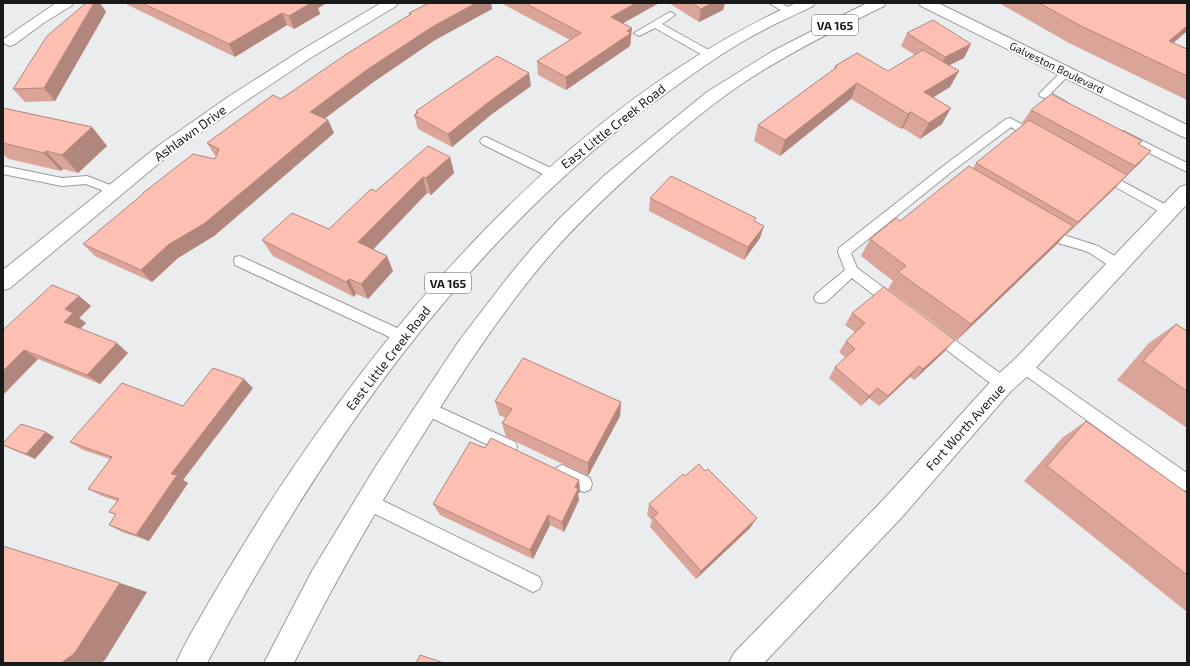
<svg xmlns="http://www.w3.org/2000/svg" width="1190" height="666" viewBox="0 0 1190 666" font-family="'Exo 2',sans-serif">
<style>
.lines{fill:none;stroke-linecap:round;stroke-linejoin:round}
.lane-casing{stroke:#9a9c9e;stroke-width:2}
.street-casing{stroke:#9a9c9e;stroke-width:2}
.primary-casing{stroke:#9a9c9e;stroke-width:2}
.lane{fill:#fff;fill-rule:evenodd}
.street{fill:#fff;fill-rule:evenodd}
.primary{fill:#fff;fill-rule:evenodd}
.wall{fill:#daa498}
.shaded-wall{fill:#b1867c}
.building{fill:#fdbfb1;stroke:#b1867c}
.labels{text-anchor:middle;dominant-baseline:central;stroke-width:4;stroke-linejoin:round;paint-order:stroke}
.far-street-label{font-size:11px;fill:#181919;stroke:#fff}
.shield{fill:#fff;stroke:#5d5e5e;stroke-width:1}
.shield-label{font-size:12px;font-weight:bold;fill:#181919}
.street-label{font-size:13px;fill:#181919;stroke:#fff}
</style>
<rect width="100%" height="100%" fill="#eaecee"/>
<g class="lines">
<g class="lane-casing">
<path id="lane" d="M769,3h12l14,9 -2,2h-6z
M670,12l3,1 2,2 -13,9 52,29 1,2 -1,2h-8l-51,-29 -16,8 -5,-3z
M1067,69l5,3 -21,21 17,10 1,2 -1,2 -4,1 -24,-12 -1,-2 24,-24z
M1010,118l30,16 2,3 -2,3h-8l-21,-13 -61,46 -99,80 6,15 42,31 2,4 -2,4 -5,2 -5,-2 -37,-29 -26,24 -5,1 -5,-1 -2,-4 2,-4 29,-24 -7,-18 1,-4 103,-81 64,-48z
M1123,131l64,32v9l-68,-34 -2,-3 2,-3z
M486,137l71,34 2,3 -2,3 -4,1 -4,-1 -67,-33 -2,-3 2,-3z
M3,166l59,12 25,-2 31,12 2,3 -2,3 -4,1 -28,-11 -24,2 -59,-12z
M1103,171l69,37 2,3 -2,3 -4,2 -4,-2 -65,-36 -2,-3 2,-3z
M1046,225l21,11 31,10 25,15 2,4 -2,4 -5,1 -5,-1c-7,-5 -15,-11 -23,-16 -14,-7 -42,-8 -50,-23l2,-3z
M240,256l168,77 2,4 -2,4 -5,2 -5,-2 -163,-76 -1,-4 1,-4z
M936,328l5,2 67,49 2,5 -2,5 -5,1 -5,-1 -67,-51 -2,-4 2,-4z
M1023,360l5,2 159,111v18l-6,-2 -163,-119 -2,-4 2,-4z
M426,401l89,41 2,5 -2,5 -6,2 -6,-2 -82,-39 -3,-5 3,-5z
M562,465l28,13 2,6 -2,6 -6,2 -28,-14 -2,-5 2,-5z
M367,493l172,84 3,6 -3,6 -6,3 -6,-3 -166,-82 -2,-6 2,-6z"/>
</g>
<g class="street-casing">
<path id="street" d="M56,3h17l-2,3 -26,16 -30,22 -5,2 -5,-2 -2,-4 2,-2z
M381,3h17l-2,3 -84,51 -72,48 -70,49 -160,134 -7,2v-20l155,-124 70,-49 72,-46z
M919,3h19l249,122v13l-6,-2 -260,-130z
M1187,185v19l-156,169 -20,18 -109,126 -138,146h-35l5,-10 150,-154 111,-122 20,-18 165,-172z"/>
</g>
<g class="primary-casing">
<path id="primary" d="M796,3h19l-2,3c-25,12 -50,23 -73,37 -25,15 -49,32 -72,49 -201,144 -346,355 -461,571h-31c9,-21 22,-41 33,-61 17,-29 35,-58 53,-87 130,-203 310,-411 534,-512z
M867,3h19l-2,3c-53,26 -106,52 -154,86 -25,18 -48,37 -71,57 -39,34 -76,68 -110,107 -53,62 -97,132 -140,201 -41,67 -80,135 -115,206h-30l48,-92 64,-105 83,-125 49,-64 26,-31 27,-29 44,-42 102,-83 66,-41z"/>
</g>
<use href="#lane" class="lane"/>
<use href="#street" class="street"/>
<use href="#primary" class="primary"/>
</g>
<path class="wall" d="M86,3h14l6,9 -51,89 -30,1 -12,-13z
M124,3h203l-9,5 2,6 -26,15 -7,-4 -52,32z
M429,3h62l1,6 -57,31 -63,43 -48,36 4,1 6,13 -120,103 -36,22 -26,24 -57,-26 -12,-12 61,-50 -1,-1 72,-34 1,-2 -9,-14 74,-44 129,-84 -1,-2z
M501,3h158l-36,20 8,18 -1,5 -64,44 -28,-15 -1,-14 33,-21z
M669,3h56l-2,7 -24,12z
M999,3h188v28l-14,12 14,6v51l-118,-57z
M907,33l57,25 -15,7 1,22 -17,10 9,27 -22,15 -17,-11 -2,1 -50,-30 -71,57 -26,-15 4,-16 76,-56 1,-3 53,5 27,-16 -14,-9z
M531,86l-39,28 -40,33 -34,-18 -4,-14 2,-1v-3z
M3,108l89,19 15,19 -29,27 -15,-4 -2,2 -52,-12 -4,-3 -2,-1z
M1031,110l111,31 -3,4 12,6 -36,37 -48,46h-1l-9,10 -100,96 -69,-51 5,-8 -32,-25 9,-17 30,-18 73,-53 3,-5 48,-39 -2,-1z
M450,157l4,16 -23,22 -4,-2 -54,56 20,22 -25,28 -12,-5 -2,3 -81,-41 -11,-16 67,-11 47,-38z
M650,198l105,24 5,16 -16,22 -95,-49z
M52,285l27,11 12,10 -12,12 7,5 -6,6 48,24 -28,31 -62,-25 -35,36z
M852,313l93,38 -31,29 -4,-3 -31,29 -10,-8 -8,8 -32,-28 6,-11 11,-9 -7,-6 7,-11 9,-9 -10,-7z
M1176,324l11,7v97l-70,-48 32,-37z
M253,388l-70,92 5,3 -39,58 -27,-9 -13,-7 7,-10 -7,-3 8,-11 -15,-5 -14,-7 22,-30 -27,-9 -13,-8 113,-36z
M495,401l126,1 -1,14 -32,60 -82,-39 -4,-14 4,-5 -7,-3z
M1086,421l101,72v119l-163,-131 38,-43z
M54,437l-19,22 -24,-10 -8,-4z
M485,448l94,32 1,12 -2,2 1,6 -15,32 -14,-7 -17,34 -93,-44 -7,-11z
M685,476l65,52 -54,51 -46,-52 2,-7 -5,-5 2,-11z"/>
<path class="shaded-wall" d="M94,3h6l6,9 -51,89 -11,-13z
M310,3h17l-9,5 2,6 -26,15 -5,-13z
M476,3h15l1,6 -57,31 -63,43 -56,42 -6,-13 58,-43 64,-42z
M636,3h23l-48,27v-13z
M712,3h13l-2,7 -24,12 2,-13z
M282,13l5,12 -52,32 -6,-13z
M1187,26v5l-31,27 13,-17z
M632,28l-2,18 -64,44v-13l61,-46z
M971,44l-7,14 -26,13 7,-14z
M959,71l-9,16 -34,21 8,-16z
M529,73l2,13 -39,28 -40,33 -4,-13 42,-33z
M857,83l-6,16 -71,57 5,-16z
M951,108l-9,16 -22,15 9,-16z
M911,112l-8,16 -2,1 7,-15z
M328,120l6,13 -120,103 -36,22 -26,24 -11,-12 27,-25z
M92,127l15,19 -29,27 -16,-18z
M46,151l17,18 -2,2 -17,-18z
M1151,151l-12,13 -16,15 12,-13z
M450,157l4,16 -23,22 -5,-17z
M1127,175l-12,13 -48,46 11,-12z
M423,177l4,16 -62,65 -7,-16z
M764,226l-4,12 -16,22 4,-13z
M1073,226l-16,18 -100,96 14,-16z
M387,256l6,15 -25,28 -7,-15z
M349,279l7,15 -2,3 -8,-15z
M79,296l12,10 -12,12 7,5 -10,10 -12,-11 1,-13z
M955,340l-10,11 -31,29 9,-11z
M117,343l11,10 -28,31 -13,-9z
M24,350l14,9 -35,36v-24z
M919,366l-9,11 -31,29 9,-10z
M244,379l9,9 -70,92 5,3 -39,58 -13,-6 35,-61z
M877,388l-8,10 -8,8 8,-10z
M621,402l-1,14 -32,60v-13z
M46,432l8,5 -19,22 -9,-5z
M579,480l1,12 -2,2 1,6 -15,32 -2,-10 13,-35z
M548,515l2,10 -17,34 -3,-9z
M757,518l-7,10 -54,51 5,-8z
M120,583l27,9 -42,68 -4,3h-40z"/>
<path class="building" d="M86,3h8l-50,85 -31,1 34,-53z
M142,3h169l-22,13 -7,-3 -53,31z
M429,3h47l-44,24 -64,42 -58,43 18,8 -123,103 -37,22 -27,25 -58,-26 61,-51h-1l50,-39 22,5 4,-10 -12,-6 66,-48 8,4 64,-44 66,-41 -2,-1z
M525,3h111l-25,14 21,11 -5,3 4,2 -65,44 -29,-16 44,-28z
M692,3h20l-11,6z
M1039,3h148v23l-18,15 18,8v27l-106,-50z
M933,20l38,24 -26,13 -38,-24z
M923,50l36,21 -35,21 27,16 -22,15 -18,-11 -3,2 -51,-31 -72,57 -27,-15 79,-58 -2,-1 22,-13 31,18z
M497,56l32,17 -39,28 -42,33 -34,-19 4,-2 -2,-2z
M1051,94l91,47 -4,3 13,7 -16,15 -104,-56z
M3,108l89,19 -30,28 -16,-4 -2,2 -41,-10z
M1029,120l98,55 -49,47 -102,-59z
M428,146l22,11 -24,21 -3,-1 -65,65 29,14 -26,28 -12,-5 -3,3 -84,-42 30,-27 37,16 42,-40 5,2z
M969,166l104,60 -102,98 -73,-52 8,-6 -36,-27 26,-21 4,3z
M671,176l85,42 -2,3 10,5 -16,21 -98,-49z
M52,285l27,11 -14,13 8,4 -9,9 53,21 -30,32 -63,-25 -21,21v-41z
M884,287l71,53 -32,29 -4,-3 -31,30 -11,-8 -8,8 -34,-29 20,-18 -9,-8 19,-18 -13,-10z
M1176,324l11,7v60l-44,-30z
M523,358l98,44 -33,61 -86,-40 10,-14 -17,-8z
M213,368l31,11 -73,95 6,1 -41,60 -27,-10 7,-11 -7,-2 10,-13 -31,-10 24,-32 -42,-15 52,-59 61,23z
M1086,421l101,72v82l-140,-109z
M21,424l25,8 -20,22 -23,-9v-2z
M491,438l88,42 -4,7 3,2 -16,33 -14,-7 -18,35 -97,-46 37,-62 15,6z
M699,464l6,7 3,-2 49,49 -56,53 -48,-54 5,-4 -9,-9 34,-30 2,2z
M3,546l117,37 -46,71 -13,9h-58z
M420,655l24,8h-28z"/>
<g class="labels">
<g class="far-street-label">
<text transform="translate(1057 67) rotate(26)">Galveston Boulevard</text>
</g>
<g class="shield">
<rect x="812" y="15" width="46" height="20" rx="3"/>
<rect x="425" y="273" width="46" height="20" rx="3"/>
</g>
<g class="shield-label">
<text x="835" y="25">VA 165</text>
<text x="448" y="283">VA 165</text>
</g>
<g class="street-label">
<text transform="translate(613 126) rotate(-38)">East Little Creek Road</text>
<text transform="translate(190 133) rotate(-36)">Ashlawn Drive</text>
<text transform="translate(388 358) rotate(-52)">East Little Creek Road</text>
<text transform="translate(965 427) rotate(-48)">Fort Worth Avenue</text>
</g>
</g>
<rect width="1190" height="666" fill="none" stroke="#181919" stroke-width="8"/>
</svg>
